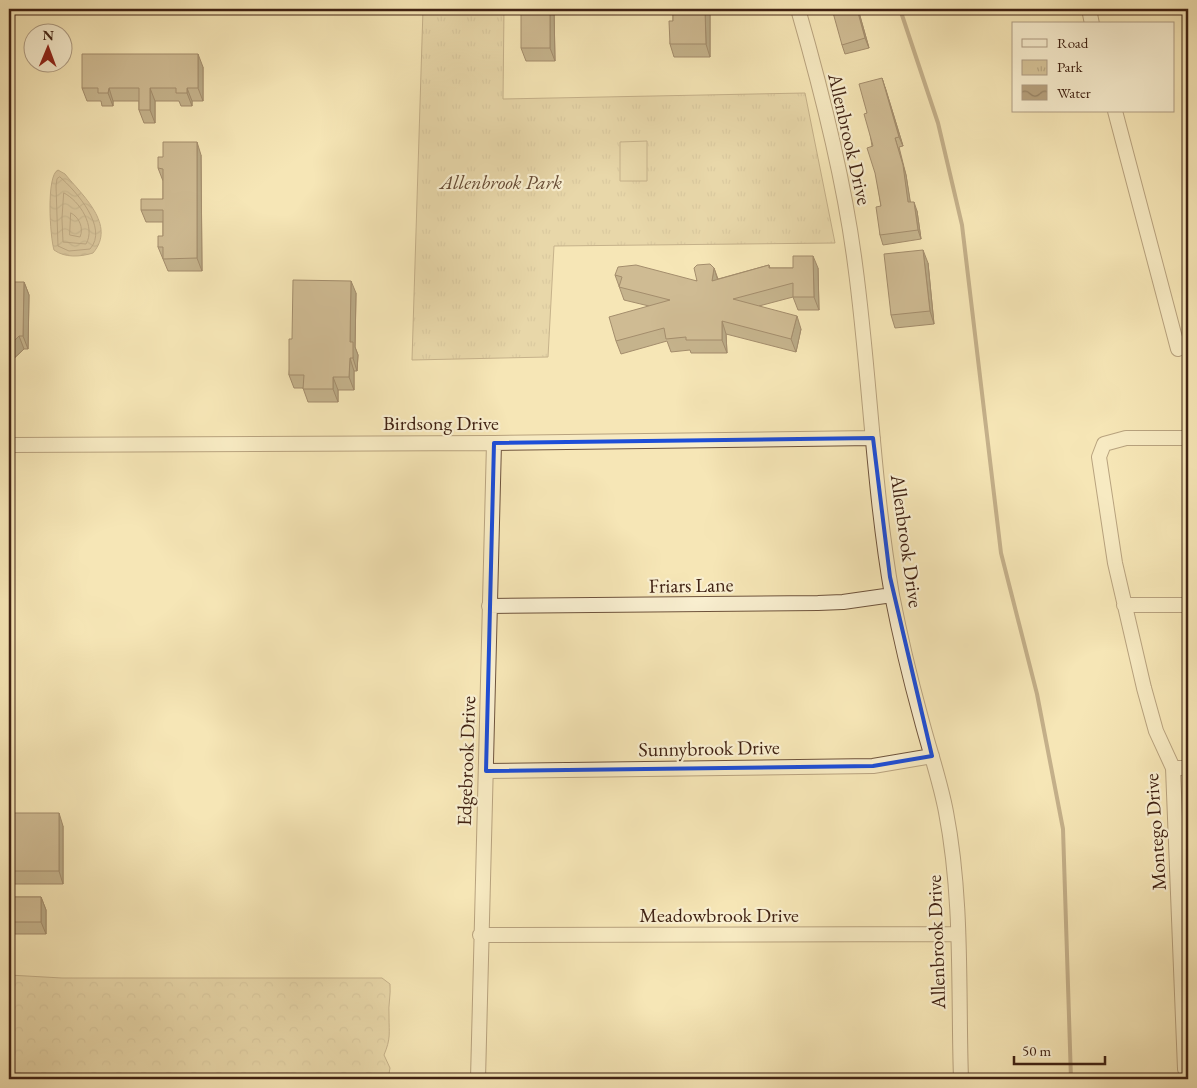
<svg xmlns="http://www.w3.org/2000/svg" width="1197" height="1088" viewBox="0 0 1197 1088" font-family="'EB Garamond',serif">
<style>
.forest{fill:url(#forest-crowns);stroke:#8c7456}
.park{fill:url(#park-tufts);stroke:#8c7456}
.garden{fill:#d7c59a;stroke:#8c7456}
.water{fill:url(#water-waves);stroke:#886f54}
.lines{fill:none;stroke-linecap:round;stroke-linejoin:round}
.shore{stroke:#7c6249;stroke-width:1}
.stream{stroke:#886f54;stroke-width:4}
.street-casing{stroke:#6e533c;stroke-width:16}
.street{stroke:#f9efd0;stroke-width:14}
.wall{fill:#897559;stroke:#402213}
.shaded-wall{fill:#6f5f49;stroke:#402213}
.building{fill:#9f8868;stroke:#402213}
.marked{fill:none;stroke:#1d4ed8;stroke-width:4;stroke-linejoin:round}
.labels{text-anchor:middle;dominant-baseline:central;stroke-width:4.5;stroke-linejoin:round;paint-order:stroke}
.street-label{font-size:20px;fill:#402213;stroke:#f9efd0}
.park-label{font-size:20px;font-style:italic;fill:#664b35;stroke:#f9efd0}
</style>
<defs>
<pattern id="forest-crowns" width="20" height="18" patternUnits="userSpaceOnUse" patternTransform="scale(1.25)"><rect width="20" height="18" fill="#d7c59a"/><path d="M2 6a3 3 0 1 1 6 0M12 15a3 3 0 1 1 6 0" fill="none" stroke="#baa984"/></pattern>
<pattern id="park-tufts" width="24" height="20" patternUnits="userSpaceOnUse" patternTransform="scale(1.25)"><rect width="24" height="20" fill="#d7c59a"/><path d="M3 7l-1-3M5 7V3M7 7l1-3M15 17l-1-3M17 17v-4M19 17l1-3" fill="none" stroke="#baa984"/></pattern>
<pattern id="water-waves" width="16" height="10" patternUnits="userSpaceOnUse" patternTransform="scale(1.25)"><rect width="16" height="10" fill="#b8a37f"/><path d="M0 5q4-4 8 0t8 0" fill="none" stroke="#978467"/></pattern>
</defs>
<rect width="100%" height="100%" fill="#f6e6b6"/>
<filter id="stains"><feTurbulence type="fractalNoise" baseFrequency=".004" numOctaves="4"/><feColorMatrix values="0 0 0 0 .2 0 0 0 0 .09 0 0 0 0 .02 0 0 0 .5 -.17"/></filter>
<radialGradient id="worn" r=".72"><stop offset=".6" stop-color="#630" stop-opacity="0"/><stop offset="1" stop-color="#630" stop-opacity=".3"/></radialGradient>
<path class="forest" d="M9,975l53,3h320l8,6c1,11 -2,21 -1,32 0,18 2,22 -5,39l6,13 -2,11 -101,-6 -170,2 -108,-2z"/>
<path class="park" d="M423,9h81l-1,90 302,-6 30,150 -281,3 -6,111 -136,3z"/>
<path class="garden" d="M647,141v40h-27v-39z"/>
<path class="water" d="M58,170l7,4c17,21 52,51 28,79 -13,4 -28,5 -39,-3 -4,-13 -8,-75 4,-80z"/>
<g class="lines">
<path class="shore" d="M60,177c16,14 49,51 30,72l-21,2 -11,-5 -2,-60 1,-7z
M64,193c16,8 32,34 22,51l-23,-2 -1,-23z
M71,213c8,4 13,15 9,24l-10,-2z"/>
<path class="stream" d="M900,9l38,114 24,102 39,328 36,141 26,135 8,250"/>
<g class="street-casing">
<path id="street" d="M798,9c24,83 46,169 57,255 15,110 18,222 37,331 8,41 18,83 29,123 8,31 19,62 25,94 17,88 12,179 15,267
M1089,9l3,15
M1115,111l63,238
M1188,438h-62l-22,6 -5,13 16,106 29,125 12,43 17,37 12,301 3,8
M9,445l485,-2 379,-5
M1124,605h64
M489,606l329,-3 25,-1 49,-7
M1173,768h15
M486,771l387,-5 59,-10
M480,935l477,-1
M478,1079l16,-636"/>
</g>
<use href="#street" class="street"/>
</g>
<path class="wall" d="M554,9l1,52h-29l-5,-13z
M673,9h37v48h-36l-4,-13 3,-23z
M858,9l11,39 -24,6 -3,-9z
M203,67v34h-11v5h-11l-2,-5h-24v22h-11l-5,-13v-9h-26v5h-11l-1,-5h-14l-5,-13z
M885,87l18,59 -4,1 7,28 4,27 7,9 4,28 -38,6 -3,-10 1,-29 -14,-93z
M201,155l1,116h-34l-10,-24 5,-11v-14h-17l-5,-12 22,-11v-18l-5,-13z
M928,263l6,61 -39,4 -4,-13z
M769,265l1,3h48l1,42h-21l-5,-13 -34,9 42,23 -5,23 -70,-18 1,19h-36l-1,-3 -19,2 -4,-11 -46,13 -5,-13 33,-35 -25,-6 -9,-25 82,6 17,-13 4,11z
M24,282l5,13 -1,54h-4l-15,14z
M356,293l-1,54 3,8 -1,16h-3v19h-16v12h-30l-5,-14h-9l-5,-13 3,-36z
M9,813l54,13v58h-54z
M9,897h32l5,13v24h-37z"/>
<path class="shaded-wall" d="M550,9h4l1,52 -5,-13z
M705,9h5v48l-4,-13z
M857,9h1l11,39 -4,-10z
M198,54l5,13v34l-5,-13z
M882,78l3,9 18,59 -4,-9z
M109,88l4,13v5l-5,-13z
M150,88l5,13v22l-5,-13z
M187,88l5,13v5l-5,-13z
M895,138l11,37 6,37 -4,-10z
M197,142l4,13 1,116 -5,-13z
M914,202l3,9 4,28 -3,-9z
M923,250l5,13 6,61 -4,-13z
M813,256l5,12 1,42 -5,-13z
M714,268l4,13h-6z
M351,281l5,12 -1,54 3,8 -1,16 -4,-13 -3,-16z
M24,282l5,13 -1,54 -5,-13z
M797,316l4,13 -5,23 -5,-13z
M722,321l4,13 1,19 -5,-13z
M19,336l5,13 -15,14v-17z
M350,358l4,13v19l-5,-13z
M333,377l5,13v12l-5,-13z
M9,520l2,6v54l-2,2z
M59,813l4,13v58l-4,-13z
M41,897l5,13v24l-5,-12z"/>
<path class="building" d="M521,9h29v39h-29z
M673,9h32l1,35h-36l-1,-23h4z
M832,9h25l8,29 -23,7z
M82,54h116v34h-11v5h-11v-5h-26v22h-11v-22h-30l-1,5h-10v-5h-16z
M882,78l17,59 -4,1 8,27 5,37h6l4,28 -38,5 -4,-28 5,-1 -6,-33 -8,-25 6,-2 -9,-32 3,-1 -8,-29z
M163,142h34v116l-34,1v-12h-5v-11h5v-26h-22v-11h22v-30l-5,-1v-11h5z
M923,250l7,61 -39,4 -7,-61z
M793,256h20l1,41h-21v-14l-60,16 64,17 -6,23 -69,-18v19h-36v-3l-20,2 -2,-11 -48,13 -7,-24 61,-17 -51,-13 3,-10 -7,-2 3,-8 18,-2 61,16 -3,-13 3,-3 13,-1 4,4 -2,13 57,-16v3h24z
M293,280l58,1 -1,61h3v16h-3l-1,19h-16v12h-30l1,-14h-15v-36h3z
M9,282h15l-1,54h-4l-10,10z
M9,813h50v58h-50z
M9,897h32v25h-32z"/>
<path d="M0 0H1197V1088H0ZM873,438l17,139 42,179 -59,10 -387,5 8,-328z" fill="#f6e6b6" fill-opacity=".55" fill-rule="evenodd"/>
<path class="marked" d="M873,438l17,139 42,179 -59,10 -387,5 8,-328z"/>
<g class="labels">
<g class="street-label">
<text transform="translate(850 139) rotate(77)">Allenbrook Drive</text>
<text x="441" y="423">Birdsong Drive</text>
<text transform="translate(907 541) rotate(82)">Allenbrook Drive</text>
<text transform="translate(691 585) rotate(-1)">Friars Lane</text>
<text transform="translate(709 748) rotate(-1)">Sunnybrook Drive</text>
<text transform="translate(466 761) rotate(-88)">Edgebrook Drive</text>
<text transform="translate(1155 832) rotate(-94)">Montego Drive</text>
<text x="719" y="915">Meadowbrook Drive</text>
<text transform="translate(936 942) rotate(-92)">Allenbrook Drive</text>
</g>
<g class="park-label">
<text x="501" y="182">Allenbrook Park</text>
</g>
</g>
<rect width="1197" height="1088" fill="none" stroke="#f6e6b6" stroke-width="30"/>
<rect x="10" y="10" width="1177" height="1068" fill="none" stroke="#402213" stroke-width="2.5"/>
<rect x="15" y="15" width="1167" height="1058" fill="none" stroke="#402213"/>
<rect x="1012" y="22" width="162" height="90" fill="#f9efd0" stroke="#af9d84"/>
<rect x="1022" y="39" width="25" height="8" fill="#f9efd0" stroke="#af9d84"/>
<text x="1057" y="48" font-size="15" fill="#402213">Road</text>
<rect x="1022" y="60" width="25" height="15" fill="url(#park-tufts)" stroke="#af9d84"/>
<text x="1057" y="72" font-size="15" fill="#402213">Park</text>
<rect x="1022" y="85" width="25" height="15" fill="url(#water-waves)" stroke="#af9d84"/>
<text x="1057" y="98" font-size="15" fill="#402213">Water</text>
<g transform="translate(48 48) rotate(1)"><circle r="24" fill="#f9efd0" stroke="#af9d84"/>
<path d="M0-4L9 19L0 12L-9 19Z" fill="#8f2418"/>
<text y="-8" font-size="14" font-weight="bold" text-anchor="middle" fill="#402213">N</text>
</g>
<path d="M1014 1056v8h91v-8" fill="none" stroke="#402213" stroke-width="2.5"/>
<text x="1022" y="1056" font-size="15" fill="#402213" stroke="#f9efd0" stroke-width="4" paint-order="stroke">50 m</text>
<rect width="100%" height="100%" filter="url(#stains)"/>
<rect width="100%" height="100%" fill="url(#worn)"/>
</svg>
